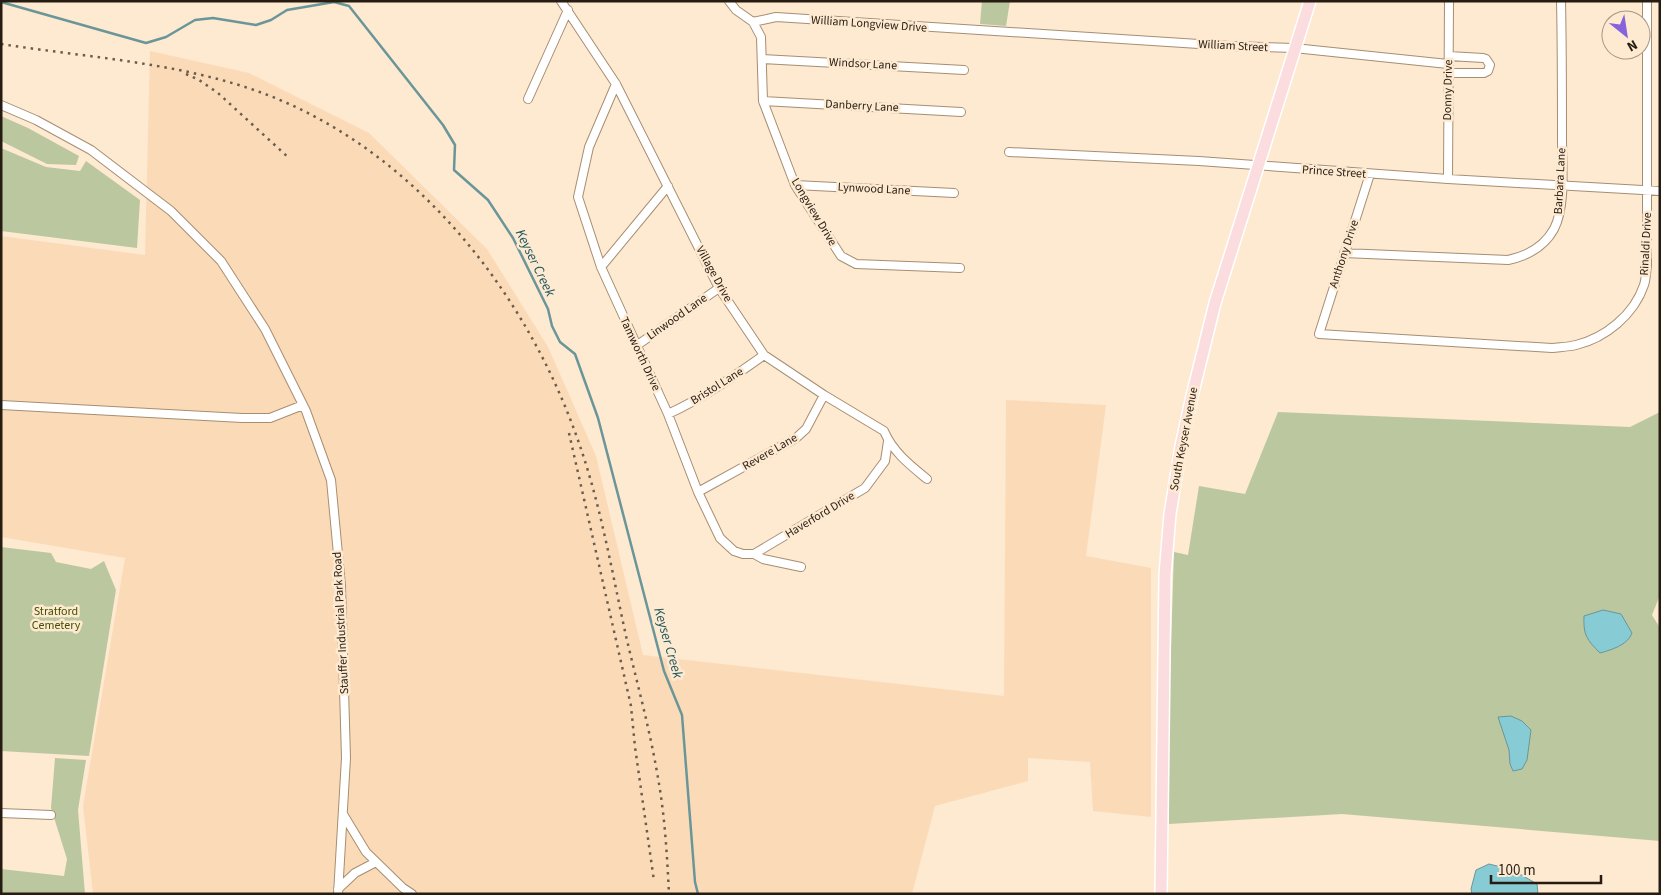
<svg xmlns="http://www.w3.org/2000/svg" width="1661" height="895" viewBox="0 0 1661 895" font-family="'Source Sans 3',sans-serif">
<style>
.built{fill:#fbdbb7}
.green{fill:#bbc89f}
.water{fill:#87cbd5;stroke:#6a969a}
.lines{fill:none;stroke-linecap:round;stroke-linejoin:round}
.stream{stroke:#6a969a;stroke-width:2.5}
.street-casing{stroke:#a68e72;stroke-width:10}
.primary-casing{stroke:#fff;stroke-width:14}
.street{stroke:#fff;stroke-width:8}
.primary{stroke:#fcdddf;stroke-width:11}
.rail{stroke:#6a5d4e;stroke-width:2.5;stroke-dasharray:2.5 5;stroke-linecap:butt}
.labels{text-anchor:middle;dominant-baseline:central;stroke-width:5;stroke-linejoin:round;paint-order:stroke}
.street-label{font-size:12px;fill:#261c11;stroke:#fee9d1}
.park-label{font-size:12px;fill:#405200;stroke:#fee9d1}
.water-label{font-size:14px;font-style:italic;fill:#1c565d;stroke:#fee9d1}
</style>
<rect width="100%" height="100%" fill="#fee9d1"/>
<path class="built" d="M150,51l99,22 120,60 118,116 61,98 48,109 47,199 361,41 2,-296 100,5 -20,151 65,12v249l-58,-6 -3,-49 -62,-4v23l-93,25 -23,88h-819l-10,-88 42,-248 -124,-21v-301l144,19z"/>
<path class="green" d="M982,1h28l-4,25 -26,-2z
M1,116l27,12 51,28 -3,9 -29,-1 -46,-23z
M1,148l45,19 34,4 6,-10 54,39 -3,48 -136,-17z
M1278,412l352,15 30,-15v183l-8,20 8,13v213l-318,-27 -173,10 -2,-52 7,-220 14,3 11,-69 46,8z
M1,547l50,6 5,9 35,7 13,-8 12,29 -27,166 -88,-5z
M55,758l31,2 -8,50 7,84h-84v-25l63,7 3,-17 -16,-51z"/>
<path class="water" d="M1603,610l18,4 11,19c-4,12 -21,17 -32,20 -13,-13 -17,-18 -16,-37z
M1511,716l11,5 9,9 -4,30 -5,9 -9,2 -3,-7 -1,-14 -11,-33z
M1489,864l24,6 24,14 1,10h-66l-1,-5 5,-19z"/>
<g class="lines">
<path class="stream" d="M1,2l145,41 20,-6 29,-17 18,-2 43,7 15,-5 16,-10 47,-8 15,4 94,119 12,20 -1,25 34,30 25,38 35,71 4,17 8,16 15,12 23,64 66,253 18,44 13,167 3,12"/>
<g class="street-casing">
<path id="street" d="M561,1l55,83 103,204 45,67 60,40 60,36c9,21 26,34 43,48
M729,1l7,9 17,12 8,15 2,64 32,84 46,71 15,8 104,4
M753,22l23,-5 454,29 64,2 154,16
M762,59l202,11
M1448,73h36l4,-2 2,-6 -4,-6 -3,-1 -34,-2
M616,84l-27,63 -11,50 23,70 67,147 30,78 22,46 14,13 9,3h11l9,5 38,8
M528,99l40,-89
M763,101l198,11
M1,105l35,15 55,30 80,61 50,50 44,68 41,82 25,69 10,106 5,172 -8,136
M1009,152l190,9 249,18 212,12
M1370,174l-51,160 233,14c8,-1 16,-1 24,-3 29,-7 58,-30 68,-60 2,-6 2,-13 3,-19v-265
M1448,179l1,-178
M795,185l159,8
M1344,253l164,7c19,-4 36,-13 46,-31 12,-23 8,-64 8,-90 0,-46 0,-92 -1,-138
M601,267l67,-81
M636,346l83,-58
M1,405l241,13h28l33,-13
M668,414c35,-16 65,-37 96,-59
M698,492l98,-54 10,-9 18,-34
M754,554l111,-66 20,-27 3,-20
M1,813l50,2
M343,814l23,38 37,36 9,6
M338,889l17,-16 21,-11"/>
</g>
<g class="primary-casing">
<path id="primary" d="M1161,894l4,-319 5,-61 11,-68 11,-50 23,-93 95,-302"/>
</g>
<use href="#street" class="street"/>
<use href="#primary" class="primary"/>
<path class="rail" d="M1,44c96,15 196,19 286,59 141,63 244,199 293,343 21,61 32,126 46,190 11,47 24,94 32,142 7,39 9,77 11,116
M186,74l13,6 19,13 72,66
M569,433l62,273 4,41 19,134"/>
</g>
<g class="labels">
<g class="street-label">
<text transform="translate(869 24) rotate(4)">William Longview Drive</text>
<text transform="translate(1233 46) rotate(3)">William Street</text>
<text transform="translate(863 64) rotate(3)">Windsor Lane</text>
<text transform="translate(1448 90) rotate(-89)">Donny Drive</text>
<text transform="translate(862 106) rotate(3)">Danberry Lane</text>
<text transform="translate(1334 172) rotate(4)">Prince Street</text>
<text transform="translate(1560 181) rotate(-87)">Barbara Lane</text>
<text transform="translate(874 189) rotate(3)">Lynwood Lane</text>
<text transform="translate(814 212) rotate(59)">Longview Drive</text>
<text transform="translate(1646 244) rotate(-87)">Rinaldi Drive</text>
<text transform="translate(1344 254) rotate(-72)">Anthony Drive</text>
<text transform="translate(714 274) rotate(61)">Village Drive</text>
<text transform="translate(677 317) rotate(-35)">Linwood Lane</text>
<text transform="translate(640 354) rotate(65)">Tamworth Drive</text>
<text transform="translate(717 386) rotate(-32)">Bristol Lane</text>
<text transform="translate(1184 439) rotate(-79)">South Keyser Avenue</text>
<text transform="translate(770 452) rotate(-30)">Revere Lane</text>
<text transform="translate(820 515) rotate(-31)">Haverford Drive</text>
<text transform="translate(341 623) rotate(-93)">Stauffer Industrial Park Road</text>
</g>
<g class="park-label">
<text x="56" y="611">Stratford<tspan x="56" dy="14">Cemetery</tspan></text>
</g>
<g class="water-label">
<text transform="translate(535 263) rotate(64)">Keyser Creek</text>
<text transform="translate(668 643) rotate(74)">Keyser Creek</text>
</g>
</g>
<rect width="1661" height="895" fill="none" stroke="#261c11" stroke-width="5"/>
<g transform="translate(1626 35) rotate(150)"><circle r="24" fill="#fee9d1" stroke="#a89784"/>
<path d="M0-4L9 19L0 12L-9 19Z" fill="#8762dd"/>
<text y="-8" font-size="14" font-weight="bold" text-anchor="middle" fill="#261c11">N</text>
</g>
<path d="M1491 875v8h110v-8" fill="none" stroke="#261c11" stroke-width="2.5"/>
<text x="1498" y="875" font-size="15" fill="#261c11" stroke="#fee9d1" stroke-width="4" paint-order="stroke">100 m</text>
</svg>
